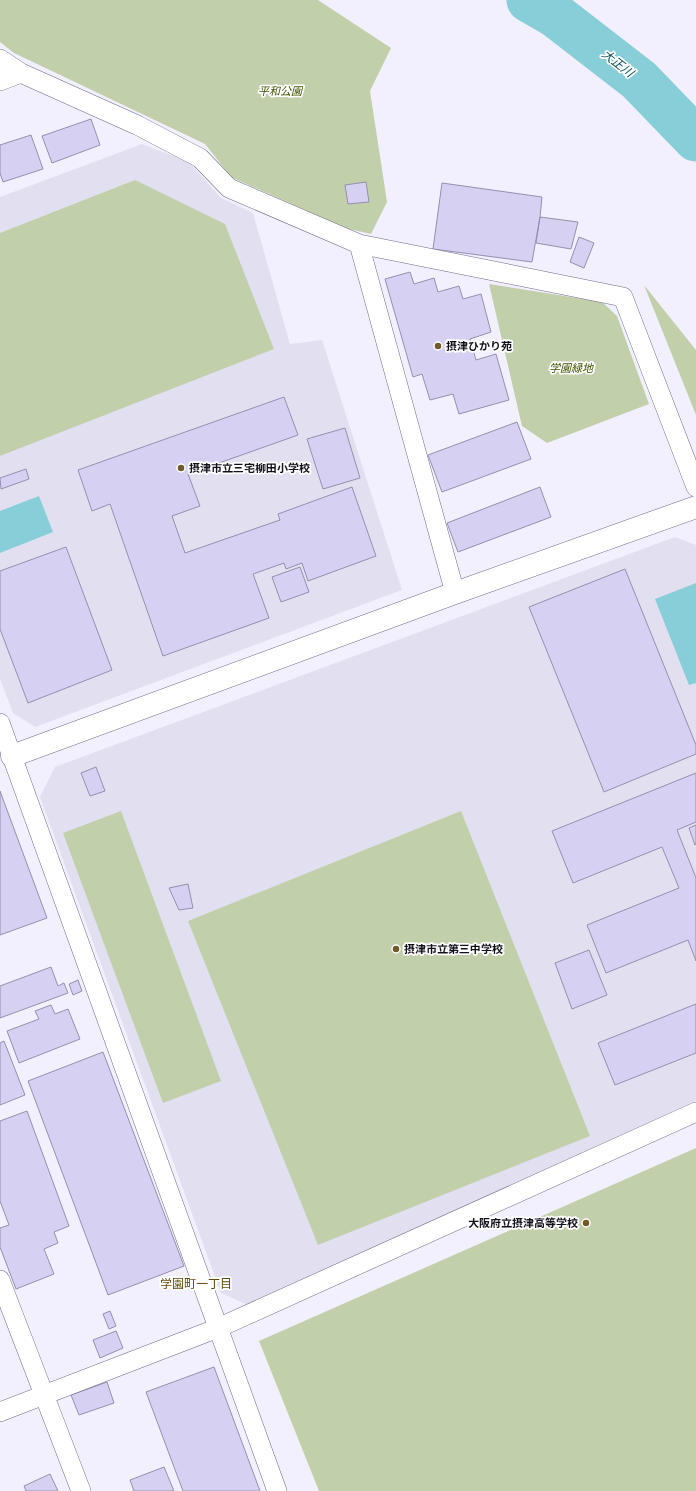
<svg xmlns="http://www.w3.org/2000/svg" width="696" height="1491" viewBox="0 0 696 1491" font-family="'IBM Plex Serif','Noto Sans JP',serif">
<style>
.built{fill:#e2e0f0}
.green{fill:#c2cfab}
.water{fill:#87ced8}
.lines{fill:none;stroke-linecap:round;stroke-linejoin:round}
.river{stroke:#87ced8;stroke-width:45}
.building{fill:#d6d0f2;stroke:#948fae}
.minor-casing{stroke:#6f6a88;stroke-width:20}
.tertiary-casing{stroke:#6f6a88;stroke-width:23}
.minor{stroke:#fff;stroke-width:19}
.tertiary{stroke:#fff;stroke-width:22}
.poi-dot{fill:#715a2a;stroke:#fff;stroke-width:1.5}
.labels{text-anchor:middle;dominant-baseline:central;stroke-width:3.5;stroke-linejoin:round;paint-order:stroke}
.park-label{font-size:11px;font-style:italic;fill:#415400;stroke:#fff}
.poi-label{font-size:11px;font-weight:bold;fill:#110f1a;stroke:#fff;text-anchor:start}
.water-label{font-size:12px;font-style:italic;fill:#0c4d54;stroke:#fff}
.neighbourhood-label{font-size:12px;fill:#61490c;stroke:#fff}
</style>
<rect width="100%" height="100%" fill="#f2f0fe"/>
<path class="built" d="M142,144l47,18 32,36 32,15 37,131 32,-4 80,250 -367,137 -22,-14 -13,-34v-482z
M675,537l21,8v556l-448,204 -27,-12 -181,-496 15,-30z"/>
<path class="green" d="M0,0h318l73,48 -21,43 17,111 -16,32 -26,-6 -114,-51 -26,-33 -191,-91 -14,-11z
M135,180l90,44 49,125 -274,107v-223z
M489,284l113,18 15,14 32,88 -102,39 -25,-17z
M644,285l52,65v65z
M121,811l100,270 -58,22 -100,-270z
M461,811l129,325 -272,109 -130,-324z
M696,1148v343h-377l-60,-150z"/>
<path class="water" d="M39,496l14,36 -53,21v-42z
M696,583v100l-7,2 -34,-86z"/>
<g class="lines">
<path class="river" d="M529,0l26,15 84,65 57,59"/>
</g>
<path class="building" d="M91,119l9,26 -48,18 -10,-27z
M31,135l12,34 -40,13 -3,-9v-28z
M366,182l3,20 -21,2 -3,-19z
M442,183l100,14 -2,20 -8,45 -99,-13z
M540,217l38,5 -7,27 -35,-6z
M579,237l15,6 -10,25 -14,-6z
M410,272l4,12 20,-6 4,14 21,-6 4,13 18,-5 10,38 -21,7 6,21 20,-6 13,46 -50,14 -6,-20 -23,6 -8,-26 -9,3 -28,-98z
M284,397l14,38 -110,39 12,32 -28,10 13,37 95,-33 -2,-6 74,-27 24,69 -68,25 -6,-18 -16,6 -2,-6 -31,11 16,44 -106,38 -53,-152 -18,7 -14,-41z
M517,422l14,37 -89,33 -14,-37z
M345,428l15,50 -37,11 -16,-50z
M26,469l3,10 -28,10 -1,-11z
M540,487l11,30 -93,35 -11,-29z
M66,547l46,123 -84,33 -28,-74v-58z
M300,567l9,25 -28,10 -9,-25z
M625,569l71,176v9l-92,38 -75,-185z
M96,767l9,24 -15,5 -9,-23z
M696,773v49l-19,8 19,48v83l-8,-21 -82,33 -19,-48 92,-37 -17,-41 -89,36 -21,-52z
M0,791l47,127 -47,17z
M696,825v19l-1,1 -6,-17z
M188,884l5,24 -14,2 -10,-22z
M589,950l18,45 -35,14 -17,-46z
M51,967l7,19 6,-3 4,10 -68,25v-32z
M78,980l4,11 -9,4 -4,-11z
M696,1004v49l-81,32 -17,-42z
M51,1005l4,9 13,-5 12,30 -61,24 -12,-32 32,-12 -4,-8z
M4,1041l21,54 -25,10v-62z
M103,1052l81,214 -76,29 -80,-214z
M27,1111l42,115 -15,6 4,11 -14,6 10,25 -38,15 -16,-42v-19l9,-3 -9,-24v-80z
M110,1311l6,15 -7,3 -6,-15z
M116,1331l7,17 -23,10 -7,-18z
M214,1367l46,124h-77l-37,-99z
M107,1382l7,21 -35,12 -8,-20z
M164,1467l10,24h-40l-4,-11z
M50,1474l8,17h-32l-2,-5z"/>
<g class="lines">
<g class="minor-casing">
<path id="minor" d="M0,59l21,14 116,52 63,33 29,30 130,56 264,53 73,190
M0,81l21,-8
M359,244l96,349
M0,723l277,768
M0,1280l81,211
M0,1412l218,-84 478,-216"/>
</g>
<g class="tertiary-casing">
<path id="tertiary" d="M12,756l443,-163 241,-86"/>
</g>
<use href="#minor" class="minor"/>
<use href="#tertiary" class="tertiary"/>
</g>
<g class="poi-dot">
<circle cx="438" cy="346" r="4"/>
<circle cx="181" cy="468" r="4"/>
<circle cx="396" cy="949" r="4"/>
<circle cx="586" cy="1223" r="4"/>
</g>
<g class="labels">
<g class="park-label">
<text x="280" y="91">平和公園</text>
<text x="571" y="368">学園緑地</text>
</g>
<g class="poi-label">
<text x="446" y="346">摂津ひかり苑</text>
<text x="189" y="468">摂津市立三宅柳田小学校</text>
<text x="404" y="949">摂津市立第三中学校</text>
<text x="578" y="1223" text-anchor="end">大阪府立摂津高等学校</text>
</g>
<g class="water-label">
<text transform="translate(618 63) rotate(38)">大正川</text>
</g>
<g class="neighbourhood-label">
<text x="196" y="1283">学園町一丁目</text>
</g>
</g>
</svg>
